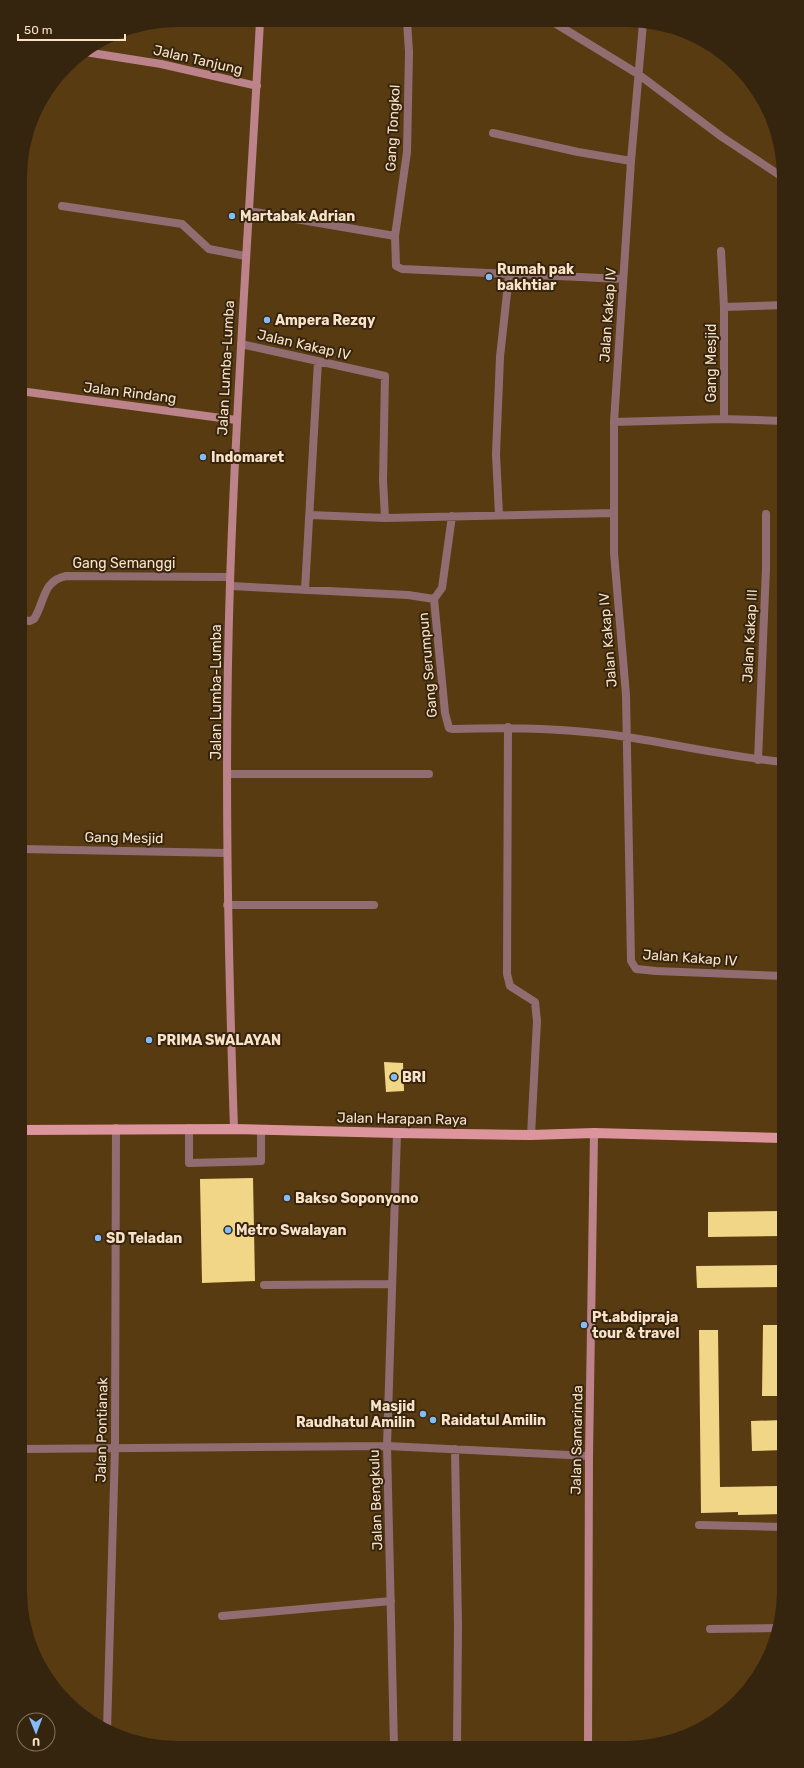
<svg xmlns="http://www.w3.org/2000/svg" width="804" height="1768" viewBox="0 0 804 1768" font-family="Rubik,sans-serif">
<style>
.building{fill:#f1d687}
.lines{fill:none;stroke-linecap:round;stroke-linejoin:round}
.lane{stroke:#916d71;stroke-width:8}
.street{stroke:#916d71;stroke-width:8}
.secondary{stroke:#bc848a;stroke-width:8}
.primary{stroke:#dd959d;stroke-width:10}
.poi-dot{fill:#83bcfb;stroke:#36250e;stroke-width:1.5}
.labels{text-anchor:middle;dominant-baseline:central;stroke-width:4;stroke-linejoin:round;paint-order:stroke}
.street-label{font-size:14px;fill:#f9e2c7;stroke:#36250e}
.poi-label{font-size:14px;font-weight:bold;fill:#f9e2c7;stroke:#36250e;text-anchor:start}
</style>
<rect width="100%" height="100%" fill="#593b11"/>
<path class="building" d="M384,1062l19,1 1,28 -18,1z
M253,1178l2,103 -53,2 -2,-104z
M784,1211v25l-76,1v-25z
M784,1265v22l-87,1 -1,-22z
M763,1325h21v71h-22z
M699,1330h19l2,157 64,-1v28l-46,1v-3l-37,1z
M784,1420v30l-32,1 -1,-30z"/>
<g class="lines">
<path class="lane" d="M189,1128v35l72,-2v-32"/>
<path class="street" d="M553,22l85,52 84,63 62,41
M643,23l-12,138 -17,261v131l12,142 5,266 5,8 20,2 128,5
M493,133l85,19 53,9
M62,206l120,18 27,25 36,7
M249,211l146,25 12,-84 2,-100 -2,-31
M395,236l1,30 6,3 221,10
M721,251l3,56v112
M724,307l60,-2
M241,344l144,32 -2,104 2,38 -75,-3
M614,422l110,-3 60,2
M499,515l-3,-61 4,-97 9,-82
M385,518l229,-5
M230,586l178,9 26,4 11,114 4,15 4,1c58,-2 117,-1 174,8 52,8 104,20 157,25
M305,590l13,-229
M434,599l8,-11 10,-72
M20,620l10,1 4,-2c11,-17 8,-38 32,-43l164,1
M508,727l-1,247 3,12 25,16 2,19 -6,114
M758,760l8,-192v-54
M228,774h201
M20,849l207,4
M227,905h147
M264,1285l128,-1
M20,1449l367,-3 202,10
M455,1449l3,176 -1,122
M699,1525l85,2
M222,1616l169,-15
M710,1629l68,-1
M107,1731l8,-283 1,-320
M394,1747l-7,-301 10,-313"/>
<path class="secondary" d="M85,52l76,12 96,22
M20,391l216,29
M234,1129c-6,-182 -10,-364 -4,-546 6,-188 20,-375 30,-562
M588,1748l1,-292 5,-323"/>
<path class="primary" d="M20,1130l214,-1 163,4 134,2 63,-2 190,5"/>
</g>
<g class="poi-dot">
<circle cx="232" cy="216" r="4"/>
<circle cx="489" cy="277" r="4"/>
<circle cx="267" cy="320" r="4"/>
<circle cx="203" cy="457" r="4"/>
<circle cx="149" cy="1040" r="4"/>
<circle cx="394" cy="1077" r="4"/>
<circle cx="287" cy="1198" r="4"/>
<circle cx="228" cy="1230" r="4"/>
<circle cx="98" cy="1238" r="4"/>
<circle cx="584" cy="1325" r="4"/>
<circle cx="423" cy="1414" r="4"/>
<circle cx="433" cy="1420" r="4"/>
</g>
<g class="labels">
<g class="street-label">
<text transform="translate(198 60) rotate(13)">Jalan Tanjung</text>
<text transform="translate(393 128) rotate(-87)">Gang Tongkol</text>
<text transform="translate(608 315) rotate(-86)">Jalan Kakap IV</text>
<text transform="translate(304 345) rotate(13)">Jalan Kakap IV</text>
<text transform="translate(711 363) rotate(-90)">Gang Mesjid</text>
<text transform="translate(226 368) rotate(-87)">Jalan Lumba-Lumba</text>
<text transform="translate(130 393) rotate(7)">Jalan Rindang</text>
<text x="124" y="563">Gang Semanggi</text>
<text transform="translate(750 636) rotate(-87)">Jalan Kakap III</text>
<text transform="translate(608 640) rotate(-95)">Jalan Kakap IV</text>
<text transform="translate(428 665) rotate(-95)">Gang Serumpun</text>
<text transform="translate(216 692) rotate(-90)">Jalan Lumba-Lumba</text>
<text transform="translate(124 838) rotate(1)">Gang Mesjid</text>
<text transform="translate(690 958) rotate(4)">Jalan Kakap IV</text>
<text transform="translate(402 1119) rotate(1)">Jalan Harapan Raya</text>
<text transform="translate(102 1430) rotate(-89)">Jalan Pontianak</text>
<text transform="translate(577 1440) rotate(-89)">Jalan Samarinda</text>
<text transform="translate(376 1500) rotate(-92)">Jalan Bengkulu</text>
</g>
<g class="poi-label">
<text x="240" y="216">Martabak Adrian</text>
<text x="497" y="269">Rumah pak<tspan x="497" dy="16">bakhtiar</tspan></text>
<text x="275" y="320">Ampera Rezqy</text>
<text x="211" y="457">Indomaret</text>
<text x="157" y="1040">PRIMA SWALAYAN</text>
<text x="402" y="1077">BRI</text>
<text x="295" y="1198">Bakso Soponyono</text>
<text x="236" y="1230">Metro Swalayan</text>
<text x="106" y="1238">SD Teladan</text>
<text x="592" y="1317">Pt.abdipraja<tspan x="592" dy="16">tour &amp; travel</tspan></text>
<text x="415" y="1406" text-anchor="end">Masjid<tspan x="415" dy="16">Raudhatul Amilin</tspan></text>
<text x="441" y="1420">Raidatul Amilin</text>
</g>
</g>
<path d="M0 0H804V1768H0ZM177 27H627A150 150 0 0 1 777 177V1591A150 150 0 0 1 627 1741H177A150 150 0 0 1 27 1591V177A150 150 0 0 1 177 27Z" fill="#36250e" fill-rule="evenodd"/>
<g transform="translate(36 1732) rotate(179)"><circle r="19" fill="#36250e" stroke="#847158"/>
<path d="M0-3L7 15L0 10L-7 15Z" fill="#83bcfb"/>
<text y="-6" font-size="11" font-weight="bold" text-anchor="middle" fill="#f9e2c7">U</text>
</g>
<path d="M18 34v6h107v-6" fill="none" stroke="#f9e2c7" stroke-width="2"/>
<text x="24" y="34" font-size="12" fill="#f9e2c7" stroke="#36250e" stroke-width="3" paint-order="stroke">50 m</text>
</svg>
